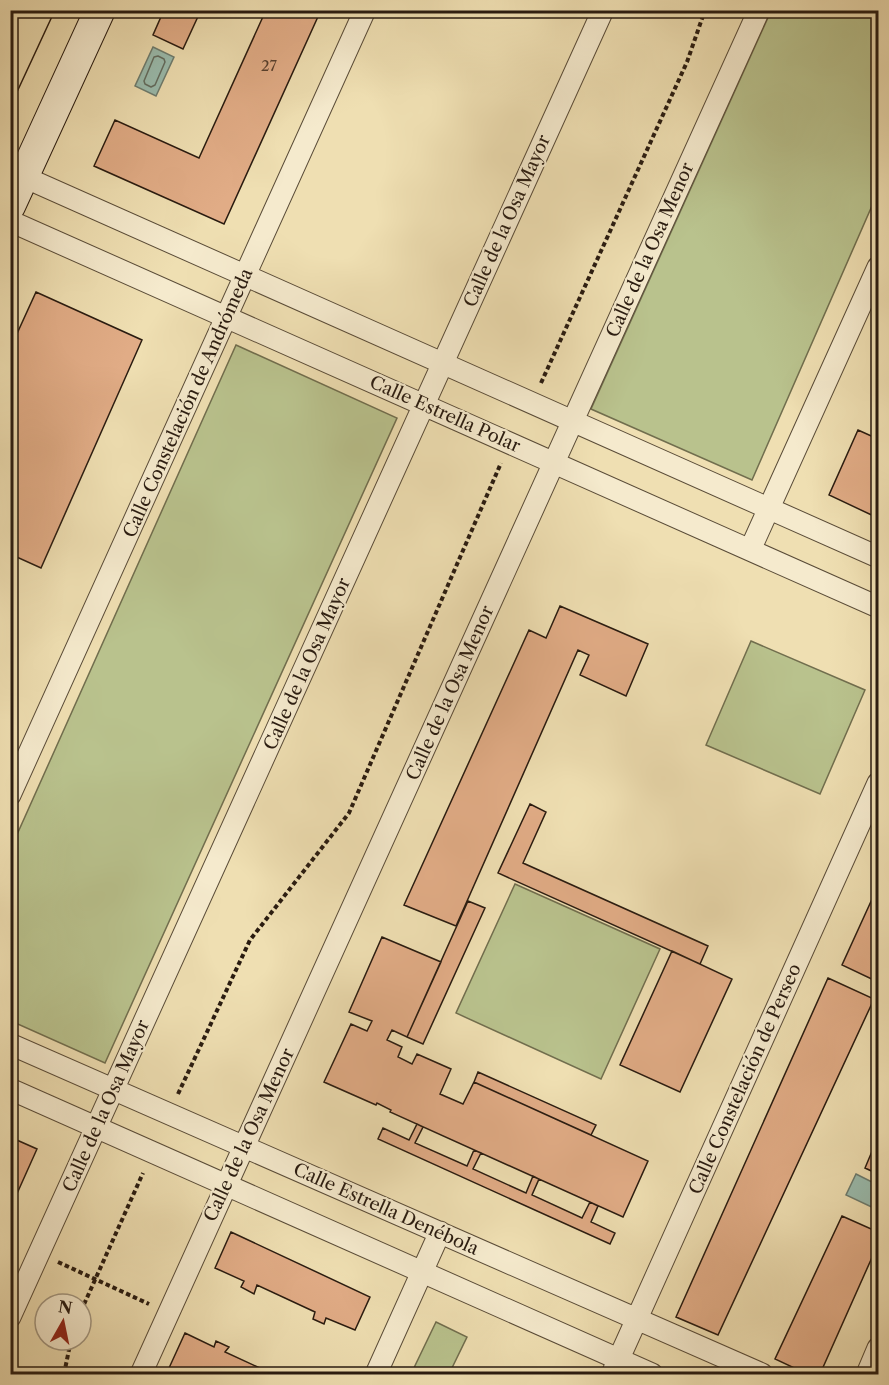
<svg xmlns="http://www.w3.org/2000/svg" width="889" height="1385" viewBox="0 0 889 1385" font-family="'Libre Caslon Text',serif">
<style>
.green{fill:#b9c28d;stroke:#716e4e;stroke-width:1.5}
.water{fill:#9abcae;stroke:#6d7c6f;stroke-width:1.5}
.lines{fill:none;stroke-linecap:round;stroke-linejoin:round}
.shore{stroke:#626c5f;stroke-width:1.5}
.building{fill:#e1ac86;stroke:#291b10;stroke-width:1.5}
.street-casing{stroke:#5a4c38;stroke-width:23}
.secondary-casing{stroke:#291b10;stroke-width:32}
.path{stroke:#291b10;stroke-width:4;stroke-dasharray:4.5 3;stroke-linecap:butt}
.street{stroke:#f5eacd;stroke-width:21}
.secondary{stroke:#f5eacd;stroke-width:30}
.tram{stroke:#291b10;stroke-width:1.5}
.labels{text-anchor:middle;dominant-baseline:central;stroke-width:4.5;stroke-linejoin:round;paint-order:stroke}
.number-label{font-size:15px;fill:#573f2e}
.street-label{font-size:18px;fill:#291b10;stroke:#f5eacd}
</style>
<rect width="100%" height="100%" fill="#efdfb2"/>
<filter id="stains"><feTurbulence type="fractalNoise" baseFrequency=".00333" numOctaves="4"/><feColorMatrix values="0 0 0 0 .2 0 0 0 0 .09 0 0 0 0 .02 0 0 0 .5 -.17"/></filter>
<radialGradient id="worn" r=".72"><stop offset=".6" stop-color="#630" stop-opacity="0"/><stop offset="1" stop-color="#630" stop-opacity=".3"/></radialGradient>
<path class="green" d="M771,11h107v181l-126,288 -161,-71z
M236,345l161,73 -292,645 -94,-42v-173z
M751,641l114,49 -45,104 -114,-49z
M515,884l145,65 -59,130 -145,-66z
M436,1322l31,15 -18,37h-38z"/>
<path class="water" d="M153,47l21,10 -18,39 -21,-10z
M856,1174l22,11v25l-32,-15z"/>
<g class="lines">
<path class="shore" d="M158,56l6,3 1,3 -10,23 -4,2 -6,-3 -1,-3 10,-24z"/>
</g>
<path class="building" d="M164,10h37l-18,39 -30,-14z
M266,10h55l-97,214 -130,-58 21,-46 84,38z
M36,292l106,48 -101,228 -31,-14v-205z
M858,430l20,9v79l-49,-23z
M560,606l88,38 -22,52 -46,-21 9,-20 -11,-5 -122,276 -52,-21 125,-275 17,8z
M530,804l16,8 -23,51 185,83 -8,18 -202,-91z
M878,886v96l-36,-17z
M468,901l17,7 -62,136 -16,-7z
M382,937l59,25 -34,75 -15,-7 -5,10 15,7 -4,10 14,7 5,-10 34,15 -11,25 23,10 11,-22 174,79 -25,56 -233,-105 1,-2 -14,-7 -1,2 -52,-23 27,-58 16,7 5,-10 -23,-9z
M672,951l60,28 -52,113 -60,-27z
M828,978l46,21 -156,336 -42,-18z
M478,1072l118,53 -5,10 -117,-53z
M417,1124l6,3 -8,16 52,23 7,-16 7,3 -8,16 53,24 7,-17 6,3 -7,16 50,23 8,-16 8,4 -7,16 24,11 -5,11 -232,-105 5,-11 26,12z
M10,1137l27,12 -22,49 -5,-2z
M878,1137v37l-13,-6z
M842,1216l36,16v12l-58,130h-13l-32,-15z
M231,1232l139,65 -15,33 -29,-12 -2,6 -11,-5 2,-7 -58,-27 -3,9 -13,-7 3,-6 -29,-13z
M185,1333l29,14 2,-6 13,6 -4,5 48,22h-90l-14,-6z"/>
<g class="lines">
<g class="street-casing">
<path id="street" d="M24,177l854,380
M10,221l868,386
M750,550l128,-283
M10,795l355,-785
M10,1044l752,330
M10,1089l642,285
M10,1317l593,-1307
M141,1374l618,-1364
M376,1374l64,-142
M612,1374l266,-591
M867,1374l11,-26"/>
</g>
<g class="secondary-casing">
<path id="secondary" d="M10,206l90,-196"/>
</g>
<path class="path" d="M10,21l6,-11
M541,383l146,-321 18,-52
M178,1094l72,-154 99,-127 152,-350
M58,1262l91,42
M81,1311l62,-138
M64,1374l7,-34"/>
<use href="#street" class="street"/>
<use href="#secondary" class="secondary"/>
<path class="tram" d="M10,107l45,-97"/>
</g>
<g class="labels">
<g class="number-label">
<text x="269" y="65">27</text>
</g>
<g class="street-label">
<text transform="translate(507 221) rotate(-66)">Calle de la Osa Mayor</text>
<text transform="translate(650 250) rotate(-66)">Calle de la Osa Menor</text>
<text transform="translate(188 403) rotate(-66)">Calle Constelación de Andrómeda</text>
<text transform="translate(445 414) rotate(24)">Calle Estrella Polar</text>
<text transform="translate(307 664) rotate(-66)">Calle de la Osa Mayor</text>
<text transform="translate(450 693) rotate(-66)">Calle de la Osa Menor</text>
<text transform="translate(745 1079) rotate(-66)">Calle Constelación de Perseo</text>
<text transform="translate(106 1106) rotate(-66)">Calle de la Osa Mayor</text>
<text transform="translate(249 1135) rotate(-65)">Calle de la Osa Menor</text>
<text transform="translate(386 1209) rotate(24)">Calle Estrella Denébola</text>
</g>
</g>
<rect width="889" height="1385" fill="none" stroke="#efdfb2" stroke-width="36"/>
<rect x="12" y="12" width="865" height="1361" fill="none" stroke="#291b10" stroke-width="3"/>
<rect x="18" y="18" width="853" height="1349" fill="none" stroke="#291b10" stroke-width="1.5"/>
<g transform="translate(63 1322) rotate(9)"><circle r="28" fill="#f5eacd" stroke="#a39781" stroke-width="1.5"/>
<path d="M0-4.5L10 22L0 15L-10 22Z" fill="#8f2418"/>
<text y="-9" font-size="16" font-weight="bold" text-anchor="middle" fill="#291b10">N</text>
</g>
<rect width="100%" height="100%" filter="url(#stains)"/>
<rect width="100%" height="100%" fill="url(#worn)"/>
</svg>
